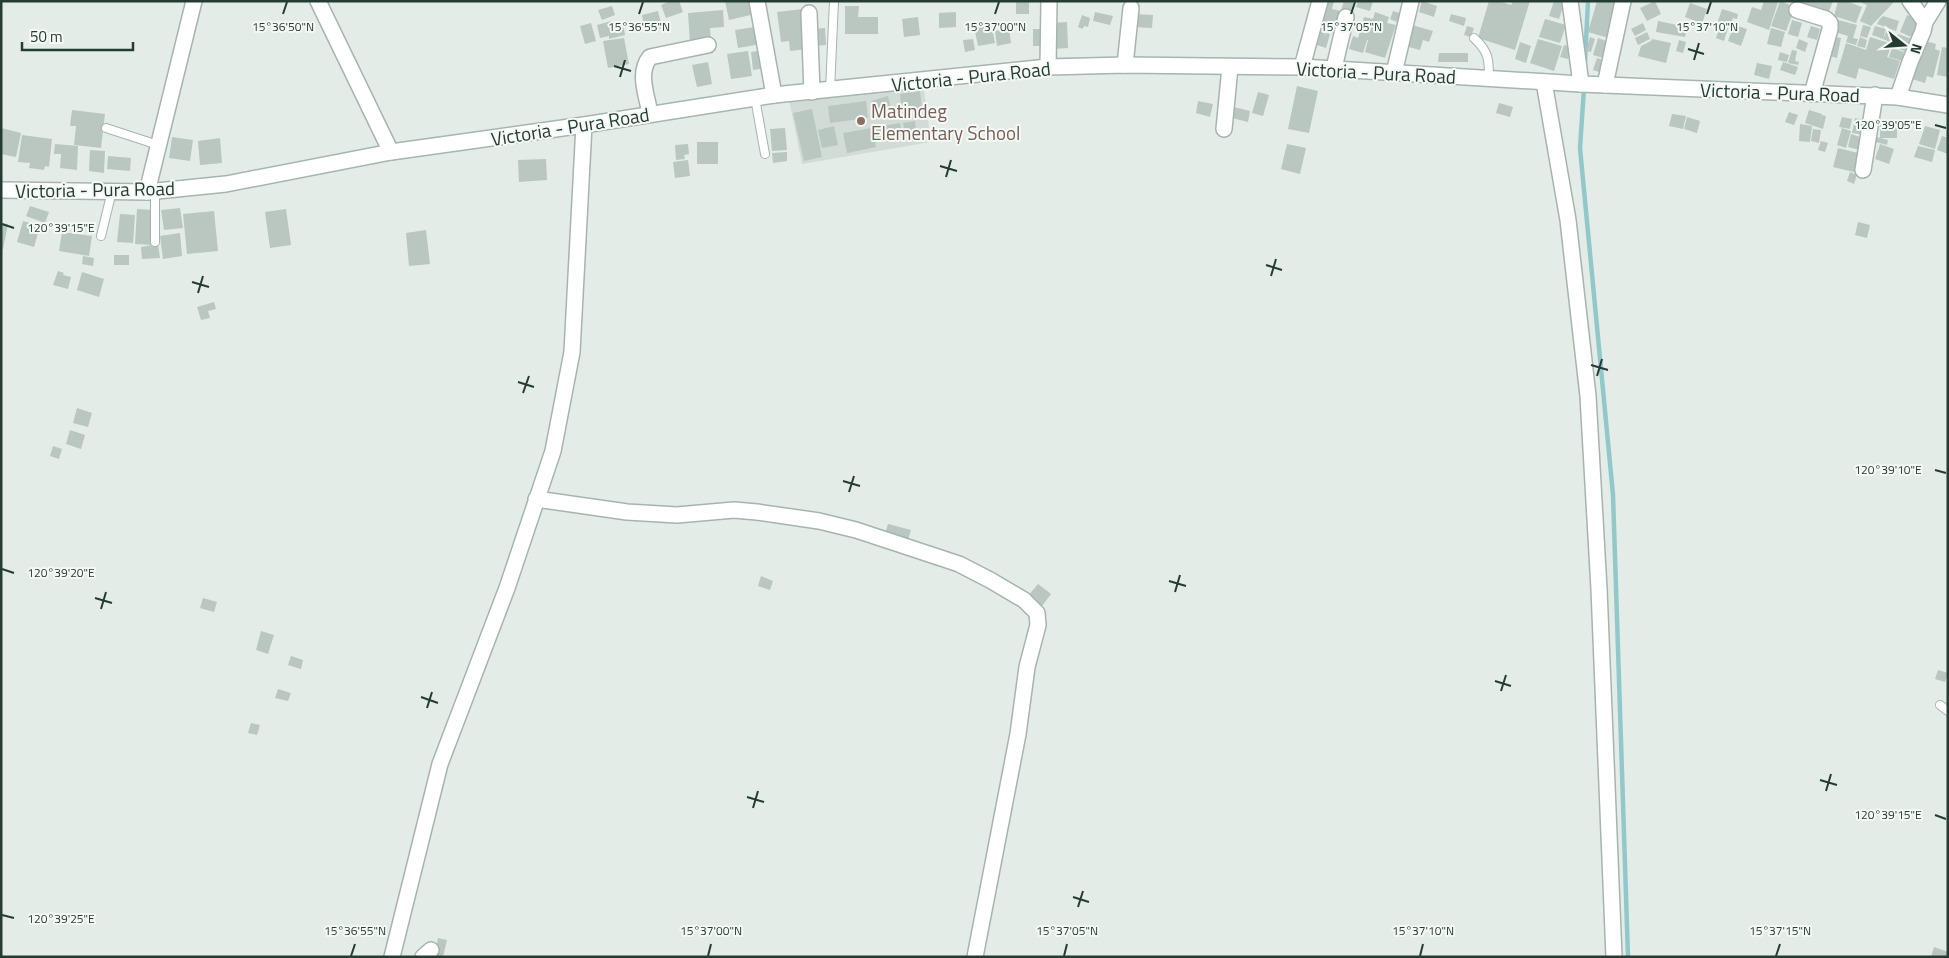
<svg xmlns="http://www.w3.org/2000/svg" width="1949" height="958" viewBox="0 0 1949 958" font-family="'Titillium Web',sans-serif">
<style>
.built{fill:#d2dcd6}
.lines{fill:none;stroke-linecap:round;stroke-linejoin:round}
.stream{stroke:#93c8cb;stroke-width:4.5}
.building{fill:#bac6c0}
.lane-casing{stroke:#a7b4ae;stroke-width:10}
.street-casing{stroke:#a7b4ae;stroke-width:18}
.secondary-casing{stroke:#a4b6ae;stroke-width:18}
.lane{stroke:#fff;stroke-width:8}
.street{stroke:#fff;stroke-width:15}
.secondary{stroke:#fff;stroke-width:15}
.ticks{fill:none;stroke:#253c33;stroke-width:2}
.education-dot{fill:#8d6e63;stroke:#f4f9f6;stroke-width:2}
.labels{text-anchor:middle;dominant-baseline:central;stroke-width:4;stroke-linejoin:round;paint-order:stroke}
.street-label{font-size:19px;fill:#253c33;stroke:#f4f9f6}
.education-label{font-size:19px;fill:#785e54;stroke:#f4f9f6;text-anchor:start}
.ticks-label{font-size:12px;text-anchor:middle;fill:#253c33;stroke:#f4f9f6;stroke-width:4;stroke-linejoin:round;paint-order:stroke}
</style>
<rect width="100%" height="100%" fill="#e4ece8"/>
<path class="built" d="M923,84l8,58 -129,22 -13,-64z"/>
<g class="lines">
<path class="stream" d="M1585,62l3,-61
M1584,88l-4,60 33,347 15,462"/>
</g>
<path class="building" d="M671,1h8l4,11 -17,6 -5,-13z
M725,1h27l3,13 -26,6z
M1016,1h13v13h-13z
M1325,1h9l-2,8 8,2 -4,12 -10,-3 3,1 -3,10 -9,-2z
M1344,1h10l-4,12 -9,-2z
M1358,1h15l-3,10 -14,-4z
M1422,1l15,5 -3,11 -15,-5z
M1489,1h9l13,4 2,-4h17l-15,49 -37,-12z
M1554,1h11l-6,18 -10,-3z
M1597,1h20l-5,38 -24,-7z
M1655,1l6,13 -14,7 -7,-13z
M1764,1l14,1 -9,28 -22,-8 5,-15 9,3z
M1780,1l15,6 -9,24 -15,-5z
M1802,1h31l-6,15 -27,-12z
M1838,1h8l16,6 -6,16 -22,-7z
M1864,1h31l-24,25 -11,-5 7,-16 -5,-2z
M1690,3l17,6 -5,15 -17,-7z
M612,6l3,9 -13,5 -4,-10z
M845,6h14l-1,11h20v17h-33z
M803,9l5,40 -18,2 -1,-10 -8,1 -4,-30z
M1722,9l16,5 -1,5 -4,-1 -3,7 -12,-4z
M723,10l1,17 -14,1 1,15 -21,1 -2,-31z
M658,11l4,17 -17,4 -3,-17z
M1393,11l7,2 -3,9 -7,-3z
M956,12v15l-17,1v-15z
M1095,12l18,4 -3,9 -17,-4z
M1375,12l14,5 -2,6 9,2 -11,33 -20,-6 3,-12h-1l-4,13 -14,-4 4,-13 5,2 6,-21 9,2z
M1134,14l19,1 -1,13 -19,-1z
M1451,14l15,4 -2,8 -15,-5z
M1082,15l8,3 -2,9 -4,-1 -1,3 -5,-2z
M1907,15l13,5 -7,18 -13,-6z
M1883,16l16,5 -3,10 -19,-7 2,-4z
M918,17l2,18 -16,2 -2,-18z
M1545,19l21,6 -6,18 -21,-6z
M1792,20l10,3 -4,14 -10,-3z
M1839,20l18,5 -4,13 5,1 -2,6 -10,-3 2,-6 -13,-4z
M611,21l2,7 10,-3 2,10 -16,4v-3l-9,2 -3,-13z
M1658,21l29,6 -2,10 -29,-5z
M1067,22l1,26 -16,1 -1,-26z
M1329,22l7,2 -3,9 -7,-2z
M591,23l5,18 -11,3 -5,-18z
M991,23l4,20 -17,3 -4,-20z
M1643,23l3,7 -11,6 -4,-7z
M1412,25l21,6 -4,11 -6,-2 -3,10 -15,-4z
M1734,25l13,4 -6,17 -13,-5z
M1863,25l8,2 -4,11 -7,-2z
M1467,26l7,2 -3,9 -7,-2z
M1720,26l8,2 -4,13 -8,-3z
M1811,26l9,3 -3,11 -10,-3z
M1875,26l11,3 -3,10 -11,-4z
M755,27l6,17 -23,4 -3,-18z
M825,28l1,17 -13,1 -2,-17z
M1771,28l14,4 -4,15 -14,-3z
M1009,29l2,14 -14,3 -2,-15z
M1033,29h11v17h-11z
M1315,29l10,4v3l1,-3 4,1 -4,14 -15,-5z
M1887,30l8,3 -3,10 -9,-4z
M1647,32l3,7 -12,6 -3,-7z
M1898,34l14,5 -5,13 -14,-5z
M1830,36l11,2 -4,20 -11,-3z
M1590,37l5,2 -4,13 -5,-1z
M1860,37l7,3 -2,8 -8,-2z
M1870,37l22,7 -5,13 13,4 -6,18 -35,-11 -3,11 -19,-6 9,-30 20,7z
M624,38l5,26 -21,4 -5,-27z
M1598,38l14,5 -5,16 -14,-4z
M973,39l2,11 -10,2 -2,-12z
M1538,39l24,7 -8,25 -24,-8z
M1652,39l19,4 -5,20 -28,-7 3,-10 10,-5z
M1799,39l9,4 -3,9 -9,-4z
M1679,40l7,2 -3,11 -7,-2z
M1922,40l14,4 -1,5 5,2 -7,27 -6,-2 -2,7 -13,-4z
M1520,42l11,4 -5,17 -11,-4z
M1564,45l8,2 -4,12 -8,-2z
M1942,47l6,1v29l-11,-2z
M1892,48l12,4 -2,9 -13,-4z
M763,50l2,18 -12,2 -2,-18z
M1792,50l5,1 -2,10 4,1 -1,3 -10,-2z
M748,51l4,25 -21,3 -4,-25z
M1780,52l9,3 -2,7 -9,-2z
M1439,53h29v9h-30z
M1597,58l9,3 -4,12 -9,-3z
M708,62l4,22 -15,3 -5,-22z
M1783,62l15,5 -3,8 -15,-5z
M1757,63l15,3 -3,13 -15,-4z
M1297,86l21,5 -9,42 -21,-4z
M920,91l2,19 -20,3 -2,-19z
M1258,92l11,3 -6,21 -11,-3z
M888,96l4,16 -17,4 -4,-15z
M866,101l2,17 -38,5 -2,-17z
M1198,101l15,3 -3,13 -14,-4z
M1499,103l14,4 -3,10 -14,-4z
M1234,107l16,4 -2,11 -16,-4z
M812,109l10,48 -18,4 -11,-48z
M72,110l33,4 -4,34 -27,-3 2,-19h-6z
M1809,110l13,4 -3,11 3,-10 4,1 -3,13 -18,-6z
M1789,112l9,3 -4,10 -9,-3z
M1672,114l14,2 -3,13 -14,-3z
M1687,117l13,4 -3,12 -13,-4z
M1842,117l10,2 -2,10 -11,-2z
M1855,118l14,3 -3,14 -14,-2z
M915,121l1,11 -11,2 -2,-11z
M900,123l2,13 -27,5 1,6 -29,6 -4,-20z
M1800,124l12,2 -2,16 -11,-1z
M1880,125h17v13h-17l8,2 -1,5 -11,-3 1,-5 3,1z
M834,126l4,19 -16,3 -4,-18z
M1925,126l15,4 -5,19 -16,-5z
M1,128l20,5 -5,24 -15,-3z
M785,128l2,22 -15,1 -2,-22z
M1842,128l9,3 -5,17 -9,-3z
M1813,129l8,1 -2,13 -8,-2z
M1851,134l12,4 -3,12 -12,-3z
M22,135l30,4 -3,28 -4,-1 -1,4 -15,-2 1,-5 -12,-1z
M1942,136l6,2v16l-11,-4z
M172,137l21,3 -3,21 -21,-3z
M220,138l2,25 -22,2 -2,-24z
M1821,141l7,2 -3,9 -7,-2z
M697,142h21v22h-21z
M55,144l23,2 -1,24 -17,-2 1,-14h-7z
M688,144l1,10 -5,1 1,4 -9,1 -1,-15z
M1287,144l19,4 -6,26 -19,-5z
M1880,144l14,5 -5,15 -14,-5z
M1918,146l17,4 -3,12 -18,-5z
M1838,148l24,6 -4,19 -25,-6z
M90,150l15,1 -1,22 -15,-2z
M787,152v9l-14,2 -1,-10z
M108,156l23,2 -1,13 -23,-2z
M546,159l1,21 -28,2 -1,-22z
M688,160l2,16 -15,2 -2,-16z
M1850,172l7,3 -3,9 -7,-3z
M30,206l19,6 -4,11 -19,-7z
M180,208l3,20 -19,2 -3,-20z
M137,209l17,1 -2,35 -17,-1z
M286,209l5,36 -21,3 -5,-36z
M214,211l4,40 -31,3 -4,-40z
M120,214l15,1 -2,28 -16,-1z
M23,221l17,5 -6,21 -17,-5z
M1858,222l12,3 -3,13 -12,-3z
M1,223l7,1 -5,25h-2z
M426,230l4,34 -21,2 -3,-33z
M62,232l30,4 -3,20 -30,-5z
M180,233l2,23 -19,3 -3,-23z
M158,244l2,14 -18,1 -1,-12z
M114,255h15v10h-15z
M83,256l11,2 -1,8 -11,-2z
M58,271l6,2 -1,2 8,2 -3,12 -15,-4z
M82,272l22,7 -5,18 -22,-7z
M214,302l2,7 -8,2 2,7 -9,2 -4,-13z
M77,408l15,5 -4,14 -15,-4z
M70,430l15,5 -4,14 -15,-5z
M53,446l9,3 -3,10 -9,-3z
M888,524l23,6 -3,10 -23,-6z
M761,576l12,5 -3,9 -12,-4z
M1038,584l13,10 -9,12 -14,-10z
M203,598l14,4 -3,10 -14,-4z
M261,631l13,4 -6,19 -12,-4z
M291,656l12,4 -2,9 -13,-4z
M1938,670l10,3 -3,9 -10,-3z
M278,689l13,4 -3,8 -13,-3z
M251,723l9,2 -3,10 -9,-2z
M438,938l9,2 -4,17 -8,-2z
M1934,947l14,5v5h-17z"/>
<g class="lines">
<g class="lane-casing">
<path id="lane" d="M1474,38c15,14 15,21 15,41
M830,90l4,-89
M755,98l10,56
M106,128l52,17
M101,236l11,-45
M155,242v-51
M1940,705l8,6"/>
</g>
<g class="street-casing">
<path id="street" d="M318,1l73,151
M757,1l17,94
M1570,1l11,83
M1797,10l29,9 4,4v6l-18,65
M809,13l3,79
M1925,22l13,-21
M1125,65l6,-57
M1048,67l1,-66
M1302,67l18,-66
M1334,68l12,-51
M1394,73l17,-72
M1544,82l24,138 20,176 11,193 15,368
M1605,85l18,-84
M1898,97l12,-35 13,-31 2,-9 -15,-21
M650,114c-3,-19 -13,-41 0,-57l58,-12
M1224,129l6,-62
M1863,170l12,-75
M147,192l47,-191
M536,499l91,13 50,3 57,-5 23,2 62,9 37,9 103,34 31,16 34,20 13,13 1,12 -11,42 -9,67 -43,223
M392,957l48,-193 67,-176 46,-137 19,-99 12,-227
M423,957l8,-7"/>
</g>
<g class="secondary-casing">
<path id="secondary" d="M1,190l146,2 79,-8 165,-32 193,-27 190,-30 274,-28 77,-2 177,2 279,17 317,13 50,8"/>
</g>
<use href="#lane" class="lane"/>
<use href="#street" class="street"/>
<use href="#secondary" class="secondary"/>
</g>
<path class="ticks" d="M283,14l4,-12M639,14l4,-12M995,14l4,-12M1351,14l4,-12M1707,14l4,-12M1688,49l16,5M1694,60l5,-17M614,66l17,5M620,77l5,-17M1935,125l11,3M940,166l17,5M946,177l5,-17M2,224l12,4M1266,265l16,5M1271,276l5,-17M192,282l17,5M198,293l5,-17M1591,365l17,5M1597,376l5,-17M518,382l16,5M523,393l6,-17M1935,470l11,3M843,481l17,5M849,492l5,-16M2,569l12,4M1169,581l17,5M1175,592l5,-17M95,598l17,5M101,609l5,-17M1495,681l16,5M1501,691l5,-16M421,697l17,6M427,708l5,-16M1820,780l17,5M1826,791l5,-17M747,797l17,5M753,808l5,-17M1935,815l11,4M1073,897l16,5M1078,907l5,-16M2,915l12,3M351,956l4,-12M708,956l3,-12M1064,956l3,-12M1420,956l3,-12M1776,956l4,-12"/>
<circle class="education-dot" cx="861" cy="121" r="5"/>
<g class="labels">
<g class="street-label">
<text transform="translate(1376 72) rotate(3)">Victoria - Pura Road</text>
<text transform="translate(971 76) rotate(-6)">Victoria - Pura Road</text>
<text transform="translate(1780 92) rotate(2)">Victoria - Pura Road</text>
<text transform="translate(570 126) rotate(-9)">Victoria - Pura Road</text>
<text transform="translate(95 189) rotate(-1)">Victoria - Pura Road</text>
</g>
<g class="education-label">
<text x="871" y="110">Matindeg<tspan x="871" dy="22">Elementary School</tspan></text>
</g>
</g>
<g class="ticks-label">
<text x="283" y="31">15°36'50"N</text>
<text x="639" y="31">15°36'55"N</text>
<text x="995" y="31">15°37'00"N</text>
<text x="1351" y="31">15°37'05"N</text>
<text x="1707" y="31">15°37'10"N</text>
<text x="1888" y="129">120°39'05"E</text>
<text x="61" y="232">120°39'15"E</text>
<text x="1888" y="474">120°39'10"E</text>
<text x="61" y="577">120°39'20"E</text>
<text x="1888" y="819">120°39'15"E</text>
<text x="61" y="923">120°39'25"E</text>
<text x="355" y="935">15°36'55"N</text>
<text x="711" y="935">15°37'00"N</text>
<text x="1067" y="935">15°37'05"N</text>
<text x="1423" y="935">15°37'10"N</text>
<text x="1780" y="935">15°37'15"N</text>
</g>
<rect width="1949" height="958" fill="none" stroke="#253c33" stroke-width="5"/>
<g transform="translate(1904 45) rotate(107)" stroke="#f4f9f6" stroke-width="4" paint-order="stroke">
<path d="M0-4L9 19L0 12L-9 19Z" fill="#253c33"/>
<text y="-8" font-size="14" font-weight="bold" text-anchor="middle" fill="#253c33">N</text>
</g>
<path d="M22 42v8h111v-8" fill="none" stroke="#253c33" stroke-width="2.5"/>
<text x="30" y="42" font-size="15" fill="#253c33" stroke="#f4f9f6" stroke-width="4" paint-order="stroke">50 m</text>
</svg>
